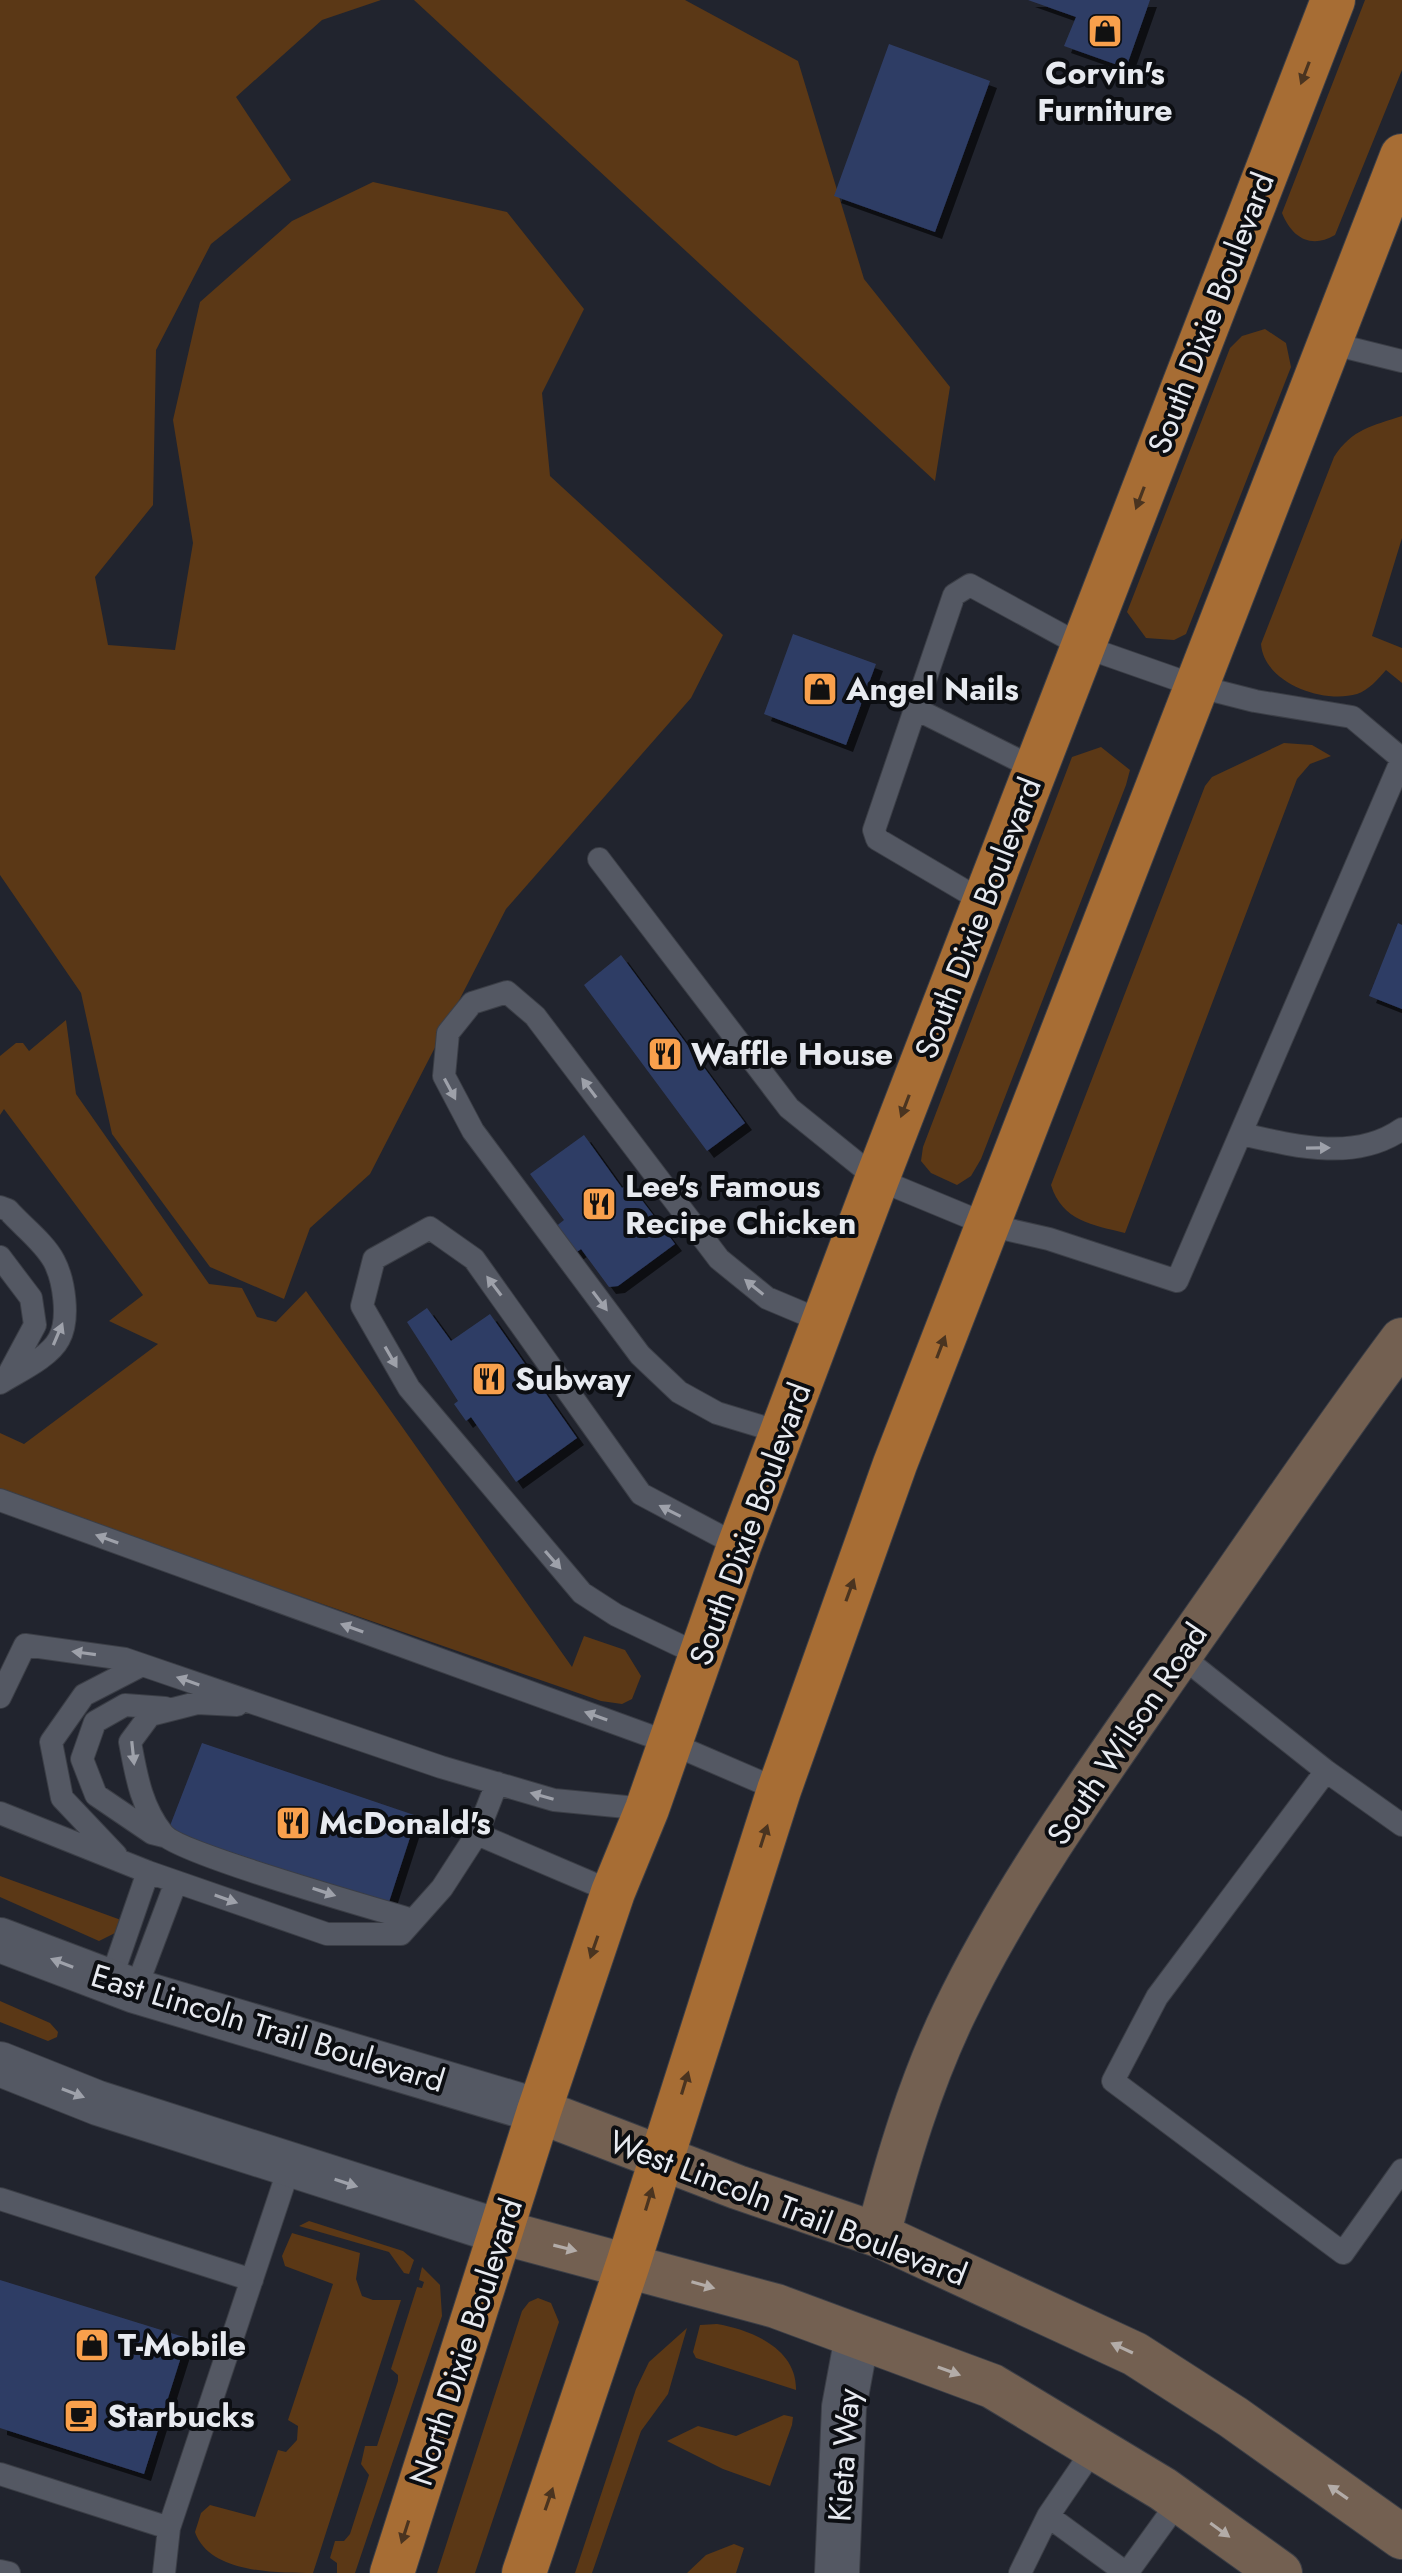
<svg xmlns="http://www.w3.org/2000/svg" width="1402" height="2573" viewBox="0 0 1402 2573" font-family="Jost,sans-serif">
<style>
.green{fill:#5b3816}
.building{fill:#2f3d65;filter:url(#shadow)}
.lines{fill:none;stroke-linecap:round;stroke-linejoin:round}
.service-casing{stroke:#3b3e46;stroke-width:24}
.tertiary-casing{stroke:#3b3e46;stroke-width:46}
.secondary-casing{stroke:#3b3e46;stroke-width:46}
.trunk-casing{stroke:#3b3e46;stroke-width:46}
.service{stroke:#545863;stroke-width:22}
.tertiary{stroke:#545863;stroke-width:44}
.secondary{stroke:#736051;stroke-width:44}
.trunk{stroke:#a76d34;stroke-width:44}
.oneway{fill:#4a3420}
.oneway2{fill:#9ea1aa}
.oneway3{fill:#b3aca8}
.labels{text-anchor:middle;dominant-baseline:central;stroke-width:8;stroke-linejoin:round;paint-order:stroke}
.poi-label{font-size:32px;font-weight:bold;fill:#e7eaf0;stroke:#0c0e12;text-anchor:start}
.street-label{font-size:32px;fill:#e7eaf0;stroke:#0c0e12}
</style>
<defs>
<filter id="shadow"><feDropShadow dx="7" dy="7" stdDeviation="0" flood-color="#0009"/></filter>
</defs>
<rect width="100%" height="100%" fill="#21242e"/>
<path class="green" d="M0,0h381l-59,20 -86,77 55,83 -80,64 -55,106 -3,155 -58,72 13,68 67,5 18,-107 -20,-123 27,-118 92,-81 81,-39 134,30 77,97 -42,84 8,83 173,159 -32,63 -185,211 -136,265 -60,54 -26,71 -74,-32 -98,-133 -31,-141 -81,-118z
M414,0h271l113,61 66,218 86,108 -15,94z
M1365,0h37v70l-67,165c-24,14 -43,3 -53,-22z
M1265,329l21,14 5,24 -105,267 -12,6 -28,-2 -19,-26 103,-264 12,-12z
M1402,416v122l-30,98 30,12v35l-16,-13c-8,9 -17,20 -29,24 -34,10 -93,-11 -96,-50l73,-187c18,-28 38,-31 68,-41z
M1284,743l28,2 19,11 -21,8 -13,15 -172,454c-32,-8 -63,-12 -74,-48l154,-399 7,-9z
M1101,747l29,23 -4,15 -145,374 -10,17 -14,9 -26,-12 -10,-12 2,-14 149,-390z
M66,1020l10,74 133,190 33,4 15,29 19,5 30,-31 266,376 12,-31 41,14 16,26 -9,23 -10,5 -21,-3 -601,-209v-59l24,11 134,-100 -49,-23 34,-26 -139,-186 -4,6v-59l16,-13h7l6,8z
M0,1876l121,44 -4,12 -18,9 -99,-44z
M0,2001l50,22 8,9 -1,5 -9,4 -48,-19z
M309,2221l94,30 11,9 -5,14 -5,-1 -15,-21 -90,-26z
M292,2233l68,20 -4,26 6,17 11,4h28l-88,273c-38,0 -104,0 -118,-41l6,-19 9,-8 45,12 23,-67 8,2 11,-12 1,-14 -10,-6 45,-136 -48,-18 -3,-10z
M422,2267l18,18 2,31 -87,257h-18v-10l-7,-5 5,-17h9l6,-7 19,-59 -8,-11 4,-18h12l21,-65v-6l-7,-6 26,-82 5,1 2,-6 -5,-2z
M538,2298l13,5 8,19 -84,251h-38l85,-262 7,-9z
M717,2324c34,6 80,24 79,66l-100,-32 -3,-6 7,-27z
M687,2328l-19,66 -27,37 -49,142h-17l61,-184 13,-27z
M784,2415l9,2 -1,8 -22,61 -47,-17 -56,-28 31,-15 38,10z
M734,2544l10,4 -8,25h-49l19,-18z"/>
<path class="building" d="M1028,0h122l-24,68 -62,-22 12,-29z
M889,44l101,37 -55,151 -101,-36z
M793,634l83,30 -30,81 -82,-31z
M1398,923l4,2v84l-33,-13z
M621,955l124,168 -38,28 -123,-166z
M584,1135l38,53 7,-5 46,61 -57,42 -9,1 -28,-38 -8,6 -19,-27 10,-8 -34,-46z
M427,1308l24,33 39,-27 87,124 -61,44 -45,-65 -5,4 -12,-17 4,-3 -51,-79z
M202,1743l215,73 -29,89 -220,-74z
M0,2280l187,58 -43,136 -144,-46z"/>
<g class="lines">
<g class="service-casing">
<path id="service" d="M1329,343l73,18
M916,709l120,60
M599,859l190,249 88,71 111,46 61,14 128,42 225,-522
M984,902l-107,-63 -3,-9 80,-235 16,-10 112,61 114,40 59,15 97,16 50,42
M1242,1134c52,12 113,28 160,-5
M0,1207l8,3c14,16 36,32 46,51 10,19 16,58 5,78 -10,19 -42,33 -59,44
M0,1257l31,41 4,27 -29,54
M783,1433l-66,-20 -38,-21 -39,-37 -167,-224 -29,-55 4,-43 24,-30 35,-11 28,24 184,243 48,39 57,24
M0,1500l670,243 109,47
M1180,1655l146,116 76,54
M702,1656l-86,-41 -34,-22 -173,-205 -47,-82 12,-47 56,-31 44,31 167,235 98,52
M0,1697l25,-52 100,14 316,108 113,33 93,9
M237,1705l-40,-2 -47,12 -20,27c6,32 11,65 33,92 15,19 213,75 250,86
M1326,1771l-169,226 -44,84 230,172 59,-83
M0,1813l148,59 179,62h74l41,-46 35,-54 136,58
M477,1834l20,-51
M164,1836l-12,-3 -56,-38 -14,-36 13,-37 30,-17 40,3
M116,1855l-54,-57 -11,-56 33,-47 58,-30
M110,1982l38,-110
M135,1991l41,-109
M0,2199l252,81
M0,2474l169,54
M1048,2516l78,57
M0,2571l9,2
M164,2573l5,-45 121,-363
M1020,2573l28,-57 47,-69
M1127,2573l52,-72"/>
</g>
<g class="tertiary-casing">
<path id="tertiary" d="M0,1940l135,51 404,120
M0,2064l98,39 403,129
M837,2573l7,-166 13,-70"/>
</g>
<g class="secondary-casing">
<path id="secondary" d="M539,2111l198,76 141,48 257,119 98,63 169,120
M501,2232l275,74 216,80 171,103 117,84
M878,2235c20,-76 42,-151 76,-222 63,-131 150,-248 232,-367 72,-102 141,-206 216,-306"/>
</g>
<g class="trunk-casing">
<path id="trunk" d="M392,2573l147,-462 74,-219 34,-83 92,-263 138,-367 456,-1179
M524,2573l104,-309 151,-474 116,-326 507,-1308"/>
</g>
<use href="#service" class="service"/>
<use href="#tertiary" class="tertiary"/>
<use href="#secondary" class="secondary"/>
<use href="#trunk" class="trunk"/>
</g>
<defs><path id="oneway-solid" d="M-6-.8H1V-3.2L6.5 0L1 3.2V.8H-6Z" transform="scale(2)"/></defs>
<g class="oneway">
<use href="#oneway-solid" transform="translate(1305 73) rotate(111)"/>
<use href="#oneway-solid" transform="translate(1140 498) rotate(111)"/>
<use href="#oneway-solid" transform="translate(905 1106) rotate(111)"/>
<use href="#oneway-solid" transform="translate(941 1347) rotate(-69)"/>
<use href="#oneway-solid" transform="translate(850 1590) rotate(-70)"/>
<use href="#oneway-solid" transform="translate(764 1836) rotate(-72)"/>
<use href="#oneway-solid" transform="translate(594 1947) rotate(109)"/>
<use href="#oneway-solid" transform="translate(685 2083) rotate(-73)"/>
<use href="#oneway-solid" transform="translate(649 2199) rotate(-73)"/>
<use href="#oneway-solid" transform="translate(549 2499) rotate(-71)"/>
<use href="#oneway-solid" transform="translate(405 2532) rotate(108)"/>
</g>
<g class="oneway2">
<use href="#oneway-solid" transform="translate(589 1088) rotate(-127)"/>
<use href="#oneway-solid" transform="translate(450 1089) rotate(62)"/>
<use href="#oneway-solid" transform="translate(1318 1148) rotate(-1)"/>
<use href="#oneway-solid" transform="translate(494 1286) rotate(-127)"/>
<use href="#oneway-solid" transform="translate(754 1287) rotate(-141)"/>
<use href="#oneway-solid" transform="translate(600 1301) rotate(53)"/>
<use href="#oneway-solid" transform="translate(58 1334) rotate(-67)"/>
<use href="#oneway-solid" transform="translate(391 1357) rotate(60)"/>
<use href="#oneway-solid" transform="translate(670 1511) rotate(-153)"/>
<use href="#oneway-solid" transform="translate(107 1539) rotate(-160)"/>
<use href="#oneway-solid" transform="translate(553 1560) rotate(49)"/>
<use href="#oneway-solid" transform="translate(352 1628) rotate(-160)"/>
<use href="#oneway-solid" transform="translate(84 1653) rotate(-172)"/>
<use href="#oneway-solid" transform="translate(188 1681) rotate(-161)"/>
<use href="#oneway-solid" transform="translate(596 1716) rotate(-160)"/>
<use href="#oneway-solid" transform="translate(133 1753) rotate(84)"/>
<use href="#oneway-solid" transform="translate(542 1796) rotate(-164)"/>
<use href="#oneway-solid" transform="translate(324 1892) rotate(18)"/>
<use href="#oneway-solid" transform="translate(226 1899) rotate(19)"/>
<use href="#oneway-solid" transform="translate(62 1963) rotate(-159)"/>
<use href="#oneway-solid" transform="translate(73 2093) rotate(21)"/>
<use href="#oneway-solid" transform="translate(346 2183) rotate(18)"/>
</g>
<g class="oneway3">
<use href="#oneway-solid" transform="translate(565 2248) rotate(14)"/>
<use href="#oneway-solid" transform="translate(703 2285) rotate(16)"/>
<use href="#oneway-solid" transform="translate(1122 2348) rotate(-155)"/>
<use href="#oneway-solid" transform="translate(949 2371) rotate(20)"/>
<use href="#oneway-solid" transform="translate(1338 2492) rotate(-145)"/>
<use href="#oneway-solid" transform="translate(1220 2530) rotate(36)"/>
</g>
<defs>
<g id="shop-square" transform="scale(1.8)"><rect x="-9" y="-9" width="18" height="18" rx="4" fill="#f9a04c" stroke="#0c0e12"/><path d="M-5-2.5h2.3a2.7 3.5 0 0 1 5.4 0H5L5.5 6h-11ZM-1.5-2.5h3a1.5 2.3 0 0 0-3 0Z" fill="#111"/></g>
<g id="restaurant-square" transform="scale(1.8)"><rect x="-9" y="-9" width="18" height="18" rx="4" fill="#f9a04c" stroke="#0c0e12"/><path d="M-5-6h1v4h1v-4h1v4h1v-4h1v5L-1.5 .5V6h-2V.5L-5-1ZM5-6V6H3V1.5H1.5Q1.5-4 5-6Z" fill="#111"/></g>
<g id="cafe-square" transform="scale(1.8)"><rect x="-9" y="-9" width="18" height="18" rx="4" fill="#f9a04c" stroke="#0c0e12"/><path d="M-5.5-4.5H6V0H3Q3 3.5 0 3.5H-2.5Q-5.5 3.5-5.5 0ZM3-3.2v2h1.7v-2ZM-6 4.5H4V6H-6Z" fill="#111"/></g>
</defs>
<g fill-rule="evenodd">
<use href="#shop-square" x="1105" y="31"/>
<use href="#shop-square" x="820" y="689"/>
<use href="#restaurant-square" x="665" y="1054"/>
<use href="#restaurant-square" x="599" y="1204"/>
<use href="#restaurant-square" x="489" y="1379"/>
<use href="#restaurant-square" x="293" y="1823"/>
<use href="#shop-square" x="92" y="2345"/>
<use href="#cafe-square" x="81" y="2416"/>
</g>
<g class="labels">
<g class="poi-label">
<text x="1105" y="73" text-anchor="middle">Corvin's<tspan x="1105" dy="37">Furniture</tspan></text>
<text x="846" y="689">Angel Nails</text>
<text x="691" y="1054">Waffle House</text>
<text x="625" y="1186">Lee's Famous<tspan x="625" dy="37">Recipe Chicken</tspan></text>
<text x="515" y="1379">Subway</text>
<text x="319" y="1823">McDonald's</text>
<text x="118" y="2345">T-Mobile</text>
<text x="107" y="2416">Starbucks</text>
</g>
<g class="street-label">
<text transform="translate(1211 313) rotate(-69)">South Dixie Boulevard</text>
<text transform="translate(978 918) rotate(-69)">South Dixie Boulevard</text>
<text transform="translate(750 1524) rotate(-70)">South Dixie Boulevard</text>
<text transform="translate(1127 1734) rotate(-56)">South Wilson Road</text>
<text transform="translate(268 2028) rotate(17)">East Lincoln Trail Boulevard</text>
<text transform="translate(788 2208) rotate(21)">West Lincoln Trail Boulevard</text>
<text transform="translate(466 2342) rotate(-72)">North Dixie Boulevard</text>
<text transform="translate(844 2455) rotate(-86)">Kieta Way</text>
</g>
</g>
</svg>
